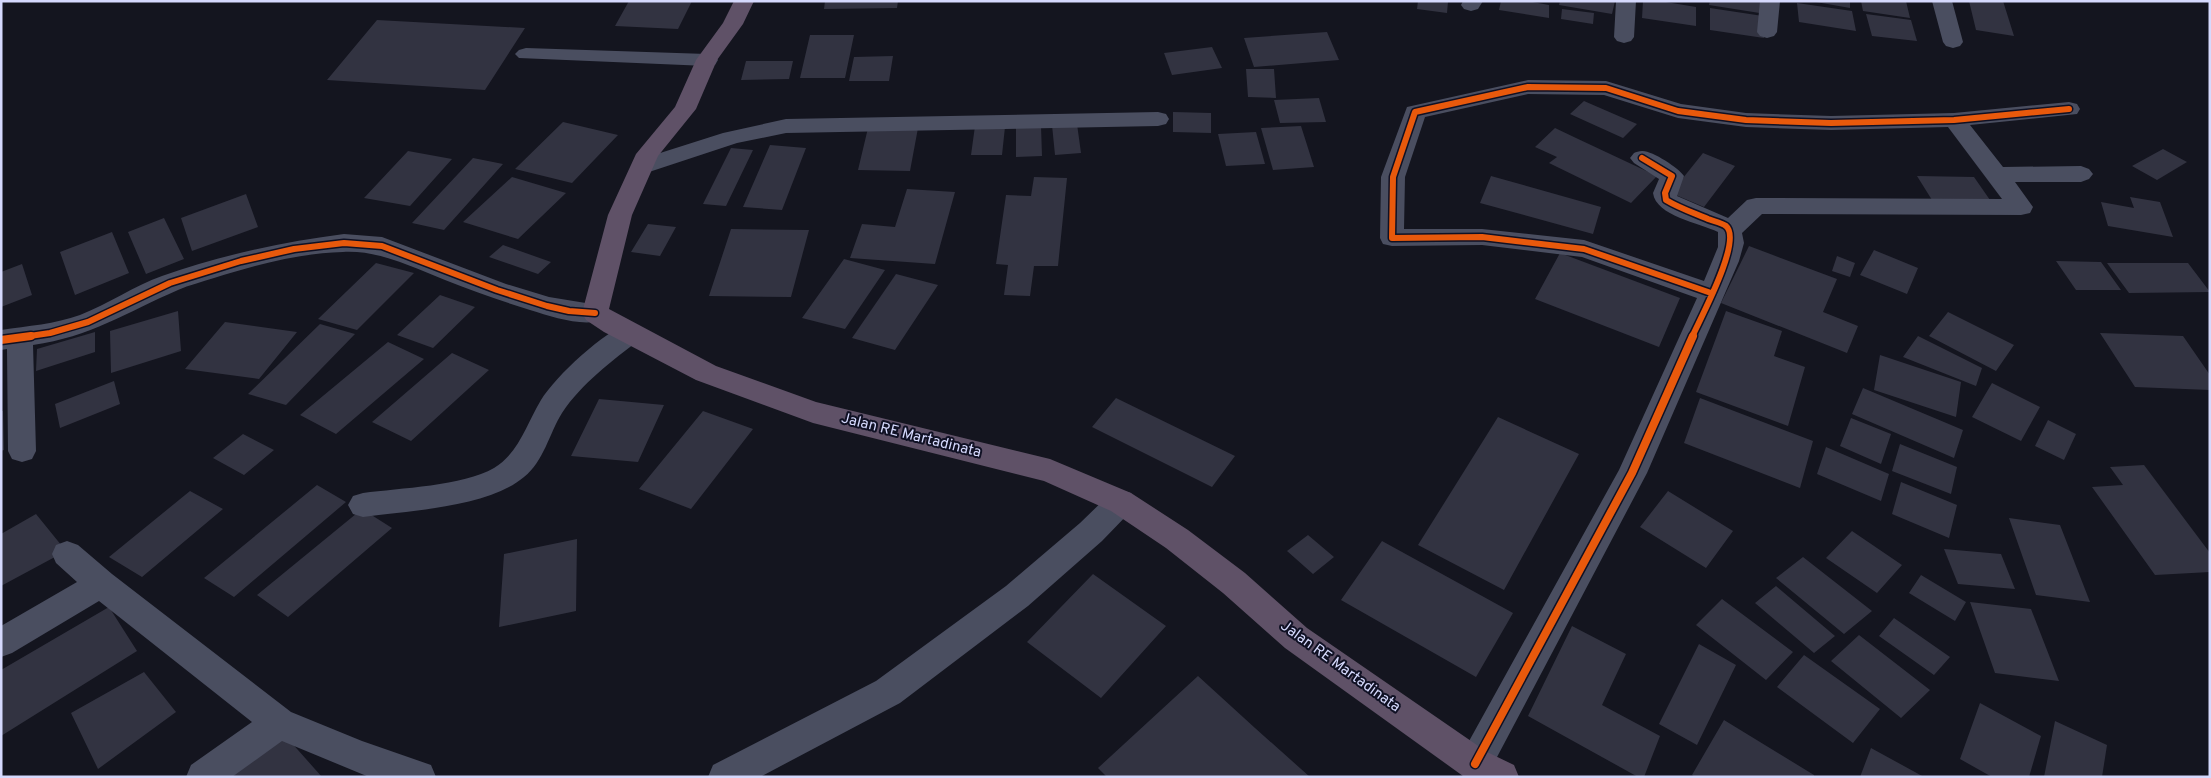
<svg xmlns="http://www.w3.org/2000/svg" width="2211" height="778" viewBox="0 0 2211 778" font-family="Overpass,sans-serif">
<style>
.building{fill:#323341}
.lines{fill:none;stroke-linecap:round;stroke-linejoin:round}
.minor{fill:#4a4e60;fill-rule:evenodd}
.highway{fill:#5f5167;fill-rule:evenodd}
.cycleway-far1-casing{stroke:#101124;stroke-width:9}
.cycleway-casing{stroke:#101124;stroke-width:11}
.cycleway-far1{stroke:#e8590c;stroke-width:6}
.cycleway{stroke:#e8590c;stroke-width:8}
.labels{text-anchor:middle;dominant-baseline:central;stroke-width:4;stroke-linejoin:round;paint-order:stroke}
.street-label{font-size:15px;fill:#d5d9fd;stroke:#101124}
</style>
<rect width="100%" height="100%" fill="#14151f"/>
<path class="building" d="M629,1h63l-14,28 -63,-3z
M825,1h73l-1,7 -73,1z
M1418,1l30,1 -1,11 -30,-4z
M1501,1h26l22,4v13l-50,-8z
M1560,1h55l-3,13 -53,-9z
M1643,1h17l36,6v19l-54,-8z
M1710,1h55l1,13 -57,-9z
M1816,1h34v7l-34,-6z
M1861,1h45l4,17 -47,-7z
M1969,1h34l11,35 -38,-6z
M1797,3l55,8 4,20 -57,-9z
M1710,8l53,8 1,22 -54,-8z
M1562,9l32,4 -1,11 -32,-5z
M1866,14l45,6 6,21 -45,-5z
M377,20l148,8 -40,62 -158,-10z
M1327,32l12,28 -85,7 -10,-29z
M810,35h44l-9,43h-45z
M1212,47l10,21 -50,7 -8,-22z
M893,56l-4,25h-40l5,-24z
M746,61h47l-4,18 -48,1z
M1246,69h28l2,29 -28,-1z
M1319,98l7,24 -46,1 -6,-23z
M1584,101l53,23 -14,14 -53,-24z
M1173,112l38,1v20l-38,-1z
M563,122l55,13 -46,48 -57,-14z
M1077,124l4,29 -26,2 -3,-30z
M975,126l30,1 -3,28h-31z
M1016,126h25l1,30 -26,1z
M1301,126l13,41 -41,3 -12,-42z
M868,128h50l-8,43 -52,-1z
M1555,128l21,10 81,38 -26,27 -82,-40 8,-6 -22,-10z
M1256,132l9,32 -39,2 -8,-32z
M770,145l36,3 -24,62 -39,-3z
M731,148l22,2 -27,56 -23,-2z
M2163,149l24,13 -30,18 -25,-14z
M408,151l44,8 -42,47 -46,-8z
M1703,153l32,13 -31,41 -33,-14z
M473,158l30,6 -59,66 -32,-7z
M1491,176l110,31 -8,27 -113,-31z
M1917,176l57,1 16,23h-58z
M512,177l54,16 -48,46 -55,-17z
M1034,177l33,1 -9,88h-24l-4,30 -26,-1 4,-30 -12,-1 10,-69 25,1z
M907,189l48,3 -20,72 -85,-6 12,-34 33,3z
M246,194l12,33 -66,24 -11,-33z
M2130,197l30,5 13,35 -65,-11 -7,-24 33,6z
M164,218l20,41 -38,15 -18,-42z
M648,224l28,3 -16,29 -29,-4z
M731,229l78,1 -18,67 -82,-1z
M112,232l17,41 -54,22 -15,-43z
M503,245l48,17 -13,12 -49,-17z
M1749,246l88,33 -14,33 35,14 -11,27 -126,-50z
M1874,250l44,18 -11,26 -47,-19z
M1560,253l120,45 -21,49 -124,-48z
M1837,256l18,7 -5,14 -18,-6z
M844,259l41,11 -40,59 -43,-11z
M2056,261l45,1 20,28h-45z
M376,263l38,10 -57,57 -39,-11z
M2107,263h81l22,29 -81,1z
M22,264l10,31 -31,12v-35z
M896,274l42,11 -43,65 -43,-12z
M440,295l35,12 -42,41 -36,-13z
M178,311l3,40 -70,22 -1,-42z
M1726,311l56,20 -8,25 31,11 -17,59 -92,-34z
M1948,312l66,33 -18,26 -67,-35z
M225,322l72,10 -38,47 -74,-10z
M320,324l35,10 -69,71 -38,-11z
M95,332v20l-59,19 1,-22z
M2100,333l83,3 27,39v15l-75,-3z
M1918,336l64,32 -6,18 -73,-29z
M388,342l36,17 -88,75 -36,-19z
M452,353l37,17 -78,71 -39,-19z
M1880,355l81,27 -5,35 -82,-27z
M114,381l6,23 -60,24 -5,-24z
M1992,383l48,24 -19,34 -49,-24z
M1863,388l100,42 -9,28 -102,-44z
M1116,398l119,58 -23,31 -120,-60z
M1700,398l113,43 -13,47 -116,-45z
M599,399l65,6 -26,57 -67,-6z
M1,411h2l1,39 -3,1z
M703,411l50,18 -62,80 -52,-20z
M1498,417l81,37 -75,136 -86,-45z
M1851,418l40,16 -10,30 -41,-18z
M2048,420l28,14 -12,26 -29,-14z
M243,434l31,16 -30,25 -31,-17z
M1900,444l57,23 -6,27 -59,-23z
M1826,447l63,27 -8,27 -64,-27z
M2144,465l66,88v19l-55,3 -63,-88 31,-2 -13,-18z
M1901,482l56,23 -8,33 -57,-24z
M317,485l29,17 -112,95 -30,-19z
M190,491l33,18 -81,68 -33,-20z
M1668,491l65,40 -27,37 -66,-41z
M362,509l30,19 -104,89 -31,-22z
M36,514l30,37 -65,35v-52z
M2009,518l51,7 30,77 -54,-7z
M1852,531l50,34 -25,28 -51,-35z
M1308,535l26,22 -21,17 -26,-23z
M577,539l-1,72 -77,16 5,-73z
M1382,541l131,72 -37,64 -135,-77z
M1944,549l57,5 14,35 -57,-5z
M1803,557l69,54 -28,23 -68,-56z
M1093,574l73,52 -65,72 -74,-56z
M1921,575l45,27 -11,19 -46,-28z
M1776,586l59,50 -21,17 -59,-50z
M1722,599l71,53 -27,28 -70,-55z
M1970,602l61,7 28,72 -64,-8z
M109,607l28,44 -136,85v-66z
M1894,618l56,39 -16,18 -55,-39z
M1572,626l54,28 -24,51 58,31 -16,41h-6l-110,-61z
M1859,635l71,55 -29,28 -70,-57z
M1699,644l37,21 -39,80 -38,-21z
M1804,655l76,54 -27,34 -76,-56z
M144,672l32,40 -78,57 -27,-56z
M1198,676l57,52 55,49h-203l-9,-9z
M1980,703l61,33 -12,41h-37l-32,-18z
M1724,720l90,55v2h-119l-3,-2z
M2055,721l52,24 -5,32h-58z
M282,732l40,45h-92z
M1871,748l53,29h-64z"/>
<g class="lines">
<path class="minor" d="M1463,1h20l-5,8 -7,2 -7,-2 -3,-4z
M1616,1h20l-2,36 -3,4 -7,2 -7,-2 -3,-4z
M1760,1h20l-3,31 -3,4 -7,2 -7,-2 -3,-4z
M1932,1h20l11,41 -3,4 -7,2 -7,-2 -3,-4z
M526,48l181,6 8,1 3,5 -3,5 -8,1 -188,-8 -4,-4 4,-4z
M1528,80l78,1 75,23 65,9 85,3 123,-3 115,-11 8,2 3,5 -3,5 -107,11 33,42 78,-1 8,3 4,5 -4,5 -8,3h-66l18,25 -3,6 -9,2 -259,-1 -20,19 2,10 -5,18 -92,212 -160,303 -22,1 -2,-1 -5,-12 5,-12 156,-282 78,-172 -115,-41 -100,-12 -90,1 -9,-2 -3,-6 1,-61 26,-70zM1528,94l76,1 74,23 68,9 85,3 117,-3 54,72 -246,-1 -9,2 -19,18 -51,-22 7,-20c-5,-8 -33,-26 -42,-25 -3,0 -6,1 -8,2l-4,5 4,5 25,16 -6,14c3,23 46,30 65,39v15l-14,34 -120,-41 -102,-11h-78l1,-52 20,-60z
M1158,112l8,2 3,5 -3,5 -8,2 -372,7 -49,10 -94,31 -8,-3 -4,-5 4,-5 88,-28 63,-14z
M344,234l38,3 124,47 43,13 55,9 4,7 -4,7c-23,7 -51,-3 -74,-10 -29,-9 -57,-19 -85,-30 -33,-13 -66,-30 -102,-28 -43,1 -88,13 -129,26 -12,4 -25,7 -36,12 -51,22 -88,47 -145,55l3,106 -4,8 -10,3 -10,-3 -4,-8 -1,-102 -6,1v-20c27,-4 54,-6 79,-15 28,-11 54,-29 82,-39 60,-21 120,-34 182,-42z
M630,323l9,3 4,7 -4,7c-27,21 -57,43 -77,73 -13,21 -18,48 -38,64 -35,30 -116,34 -161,40l-10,-3 -5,-9 5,-9 10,-3c37,-5 100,-7 131,-25 25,-15 33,-45 47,-68 15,-24 63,-69 89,-77z
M1121,490l10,3 5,9 -5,9 -29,30 -74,65 -128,97 -140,74h-52l5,-12 163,-84 130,-95 74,-63 31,-30z
M67,541l11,4 34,29 179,138 71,29 69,24 5,12h-67l-87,-36 -50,36h-46l5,-12 61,-43 -153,-121 -87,52 -11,4v-31l76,-44 -21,-19 -4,-9 4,-9z"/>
<path class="highway" d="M734,1h20l-11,23 -26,36 -21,49 -38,47 -26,59 -23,94 107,57 100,36 234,57 81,34 57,37 57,43 62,55 180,124 27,13 5,12 -56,-1 -178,-128 -62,-55 -57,-45 -55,-37 -67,-30 -231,-58 -117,-43 -92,-48 -18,-12 -4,-7 26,-98 28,-61 39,-47 21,-47 27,-37z"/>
<g class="cycleway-far1-casing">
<path id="cycleway-far1" d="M1642,158l30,18 -7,17 1,7c13,8 28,13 42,19 5,2 14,4 18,7 17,14 -26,93 -34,111
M1711,293l-127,-44 -102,-12 -90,1 1,-61 22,-65 113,-25 78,1 72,23 68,9 85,3 123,-3 115,-11
M23,337l27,-4 38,-11 82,-39 71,-22 53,-12 50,-6 38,3 115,44 50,16 22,5 26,2"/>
</g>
<g class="cycleway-casing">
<path id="cycleway" d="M1,340l30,-4
M1475,764l157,-291 61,-137"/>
</g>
<use href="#cycleway-far1" class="cycleway-far1"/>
<use href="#cycleway" class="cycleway"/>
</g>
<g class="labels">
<g class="street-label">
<text transform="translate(911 436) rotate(14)">Jalan RE Martadinata</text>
<text transform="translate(1340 667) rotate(36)">Jalan RE Martadinata</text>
</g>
</g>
<rect width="2211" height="778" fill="none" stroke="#d5d9fd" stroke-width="5"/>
</svg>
